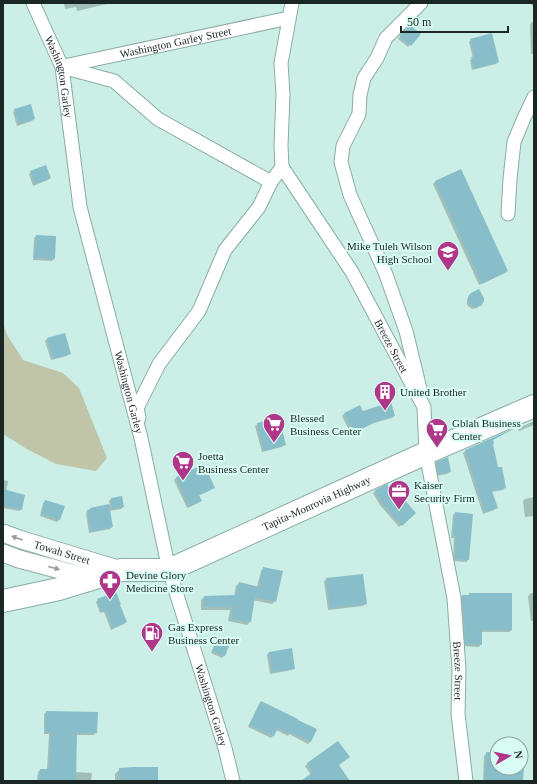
<svg xmlns="http://www.w3.org/2000/svg" width="537" height="784" viewBox="0 0 537 784" font-family="'Times New Roman',serif">
<style>
.green{fill:#c0c4a9}
.shadow{fill:#0003}
.building{fill:#87bec9}
.lines{fill:none;stroke-linecap:round;stroke-linejoin:round}
.minor-casing{stroke:#8baca5;stroke-width:15}
.tertiary-casing{stroke:#8baca5;stroke-width:19}
.trunk-casing{stroke:#8baca5;stroke-width:24}
.minor{stroke:#fff;stroke-width:13}
.tertiary{stroke:#fff;stroke-width:17}
.trunk{stroke:#fff;stroke-width:22}
.oneway{fill:#989e9c}
.labels{text-anchor:middle;dominant-baseline:central;stroke-width:4;stroke-linejoin:round;paint-order:stroke}
.street-label{font-size:11px;fill:#1a2724;stroke:#d8fcf3}
.poi-label{font-size:11px;fill:#1a2724;stroke:#d8fcf3;text-anchor:start}
</style>
<rect width="100%" height="100%" fill="#cbeee6"/>
<path class="green" d="M3,323l4,12 16,25 40,13 16,15 28,70 -11,13 -40,-7 -29,-15 -24,-15z"/>
<path class="shadow" d="M64,3h47l-34,8 -1,-4 -11,2z
M530,3h4v5z
M532,22h2v32h-3l-1,-29z
M410,26l9,8 -11,13 -10,-8z
M471,40l27,22 -2,2 -24,6 -2,-10 3,-2 -4,-16z
M15,110l19,9 -2,2 -15,5 -4,-14z
M461,170l46,101 -2,2 -26,12 -46,-101 2,-2z
M31,172l19,6 -2,2 -15,6 -4,-12z
M36,236l18,23 -2,2 -19,-1 1,-22z
M472,294l8,11 -3,3 -5,1 -4,-3 -1,-2v-5z
M64,334l6,19 -3,3 -16,4 -6,-19 2,-2z
M360,407l2,5 32,4 -2,2 -18,5 -23,11 -9,-18 2,-2z
M534,421v4l-15,6 -1,-2 3,-2z
M258,424l26,21 -2,2 -20,5 -7,-26z
M508,432l-16,8v4l5,25 8,18 -2,3 -12,2 6,16 -3,2 -11,4 -20,-61 2,-2z
M437,463l13,8 -3,3 -11,2 -2,-11z
M203,465l8,25 -13,6 2,5 -2,2 -11,5 -13,-28 2,-2z
M3,480l5,1 -2,10 15,18 -2,2 -16,-3 1,-3 -1,-1z
M387,486l11,18 17,9 -16,14 -19,-22 -7,-12 2,-2z
M534,497v19l-9,1 -2,-16 2,-2z
M111,499l12,8 -2,2 -12,2 3,16 -2,2 -21,4 -3,-20 5,-5 19,-3 -1,-4z
M46,501l17,6 -4,13 -2,2 -17,-6 3,-13z
M456,513l12,47 -2,2 -13,-1 1,-23h-3l2,-23z
M264,568l11,33 -3,3 -19,-4 -3,22 -3,3 -19,-4 2,-11h-29v-10l3,-3 30,-1 2,-10 3,-3 18,4 4,-16z
M327,579l39,25 -3,2 -35,4 -4,-29z
M531,593h3v28h-3l-3,-25z
M469,594l43,36 -3,2h-28v12l-2,3 -16,-1 -1,-27 -2,-21 2,-2h6z
M98,600l21,5 7,17 -2,2 -13,6 -7,-18 -4,1 -4,-11z
M217,641l11,5 -4,10 -2,2 -11,-5 4,-9z
M269,652l25,16 -2,2 -22,4 -3,-19z
M261,702l55,28 -6,12 -2,2 -19,-10 -1,2 -12,-6 -3,6 -2,2 -23,-11 11,-23z
M46,712l50,21 -2,2h-18l-1,37 17,1 -1,8h-54l1,-9 2,-2h7l2,-36h-5v-20z
M338,742v23l8,16h-37l2,-6 -6,-9z
M487,753l10,1v14h24v-13h2l-1,26h-39l1,-25z
M120,769l37,12h-42v-7z"/>
<path class="building" d="M410,25l11,9 -10,12 -12,-10z
M492,33l7,29 -25,7 -3,-12 4,-1 -5,-17z
M31,104l4,15 -16,5 -5,-15z
M46,165l5,13 -16,6 -5,-13z
M461,169l47,102 -26,13 -47,-103z
M36,235l20,1 -1,23 -21,-1z
M479,289l5,9v3l-3,5 -6,1 -5,-3 -2,-3v-3l1,-3 2,-2z
M65,333l6,21 -18,5 -6,-21z
M391,402l4,14 -18,5 -24,12 -9,-20 16,-8 3,6z
M279,417l7,28 -22,6 -7,-28z
M519,426l-26,14 1,3 -1,1 5,23h4l4,21 -14,3 6,17 -13,4 -20,-62z
M448,457l3,15 -13,2 -2,-12z
M204,464l11,24 -16,7 3,6 -13,6 -13,-30z
M387,484l11,19 5,-5 13,15 -14,13 -20,-23 -7,-13z
M3,489l22,6 -3,15 -17,-4 1,-3 -3,-1z
M122,496l2,11 -12,2 -1,-11z
M45,500l20,6 -5,14 -19,-6z
M109,504l4,23 -22,4 -4,-21 4,-1 -1,-1z
M455,512l18,2 -4,46 -14,-1 1,-23h-3z
M263,567l20,4 -7,31 -21,-5 -4,25 -20,-3 2,-12h-29v-11l32,-1 3,-13 20,5z
M363,574l4,30 -37,4 -4,-30z
M116,592l5,12 -1,1 7,17 -14,6 -7,-18 -4,2 -5,-13z
M469,593h43v37h-30v15l-17,-1 -1,-27 -2,-22h7z
M216,640l13,6 -4,10 -13,-5z
M292,648l3,21 -23,3 -3,-20z
M261,701l37,18v1l19,9 -6,13 -19,-9 -1,1 -13,-6 -4,8 -25,-11z
M46,711l52,1 -1,21h-20l-1,48h-37l1,-12h9l2,-37h-6z
M338,741l12,16 -11,8 11,16h-49l12,-9 -6,-9z
M486,752l11,1v15h27l-1,13h-38z
M133,767h25v14h-38l-1,-13z"/>
<g class="lines">
<g class="minor-casing">
<g id="minor">
<path id="s1" d="M33,3l29,64 18,140 61,231 28,132 56,178 8,33"/>
<path id="s2" d="M292,3l-11,60 2,31 -2,52 1,21 70,105 72,135 2,46 28,145 5,71 -1,45 8,67"/>
<path id="s3" d="M64,66l225,-48"/>
<path d="M62,67l52,14 44,38 113,63"/>
<path d="M508,214l2,-35 4,-37 10,-24 10,-21"/>
<path d="M420,389l-14,-58 -21,-59 -35,-77 -9,-33 2,-16 16,-32 1,-19 4,-17 13,-20 9,-20 35,-35"/>
<path d="M139,418l-2,-10 22,-44 40,-53 26,-61 34,-43 12,-25 11,-15"/>
</g>
</g>
<g class="tertiary-casing">
<g id="tertiary">
<path id="s4" d="M3,533l16,6 102,31"/>
<path d="M3,553l16,6 75,20"/>
</g>
</g>
<g class="trunk-casing">
<g id="trunk">
<path id="s5" d="M3,601l56,-12 62,-19h48l257,-117 108,-47"/>
</g>
</g>
<use href="#minor" class="minor"/>
<use href="#tertiary" class="tertiary"/>
<use href="#trunk" class="trunk"/>
</g>
<defs><path id="oneway-solid" d="M-6-.8H1V-3.2L6.5 0L1 3.2V.8H-6Z"/></defs>
<g class="oneway">
<use href="#oneway-solid" transform="translate(17 538) rotate(-160)"/>
<use href="#oneway-solid" transform="translate(54 568) rotate(15)"/>
</g>
<defs>
<g id="school-pin" transform="scale(1.15)"><path d="M0 17L-7.5 6A9.5 9.5 0 1 1 7.5 6Z" fill="#b03689" stroke="#d8fcf3"/><path d="M0-5L7-2L0 1L-7-2ZM-4 1L0 2.5L4 1V4Q0 6-4 4Z" fill="#fff"/></g>
<g id="building-pin" transform="scale(1.15)"><path d="M0 17L-7.5 6A9.5 9.5 0 1 1 7.5 6Z" fill="#b03689" stroke="#d8fcf3"/><path d="M-4-6H4V6H1V3H-1V6H-4ZM-2.5-4.3h1.7v1.8h-1.7ZM.8-4.3h1.7v1.8H.8ZM-2.5-1h1.7V.8h-1.7ZM.8-1h1.7V.8H.8Z" fill="#fff"/></g>
<g id="supermarket-pin" transform="scale(1.15)"><path d="M0 17L-7.5 6A9.5 9.5 0 1 1 7.5 6Z" fill="#b03689" stroke="#d8fcf3"/><path d="M-6-5.5h2.5l.6 2H6L4.5 2H-2.5L-4.4-4H-6ZM-1.5 3.2a1.3 1.3 0 1 0 .1 0ZM3 3.2a1.3 1.3 0 1 0 .1 0Z" fill="#fff"/></g>
<g id="office-pin" transform="scale(1.15)"><path d="M0 17L-7.5 6A9.5 9.5 0 1 1 7.5 6Z" fill="#b03689" stroke="#d8fcf3"/><path d="M-6-3h4V-5.5h4V-3h4V5H-6ZM-1-4.5V-3h2v-1.5ZM-6 0V1H6V0Z" fill="#fff"/></g>
<g id="pharmacy-pin" transform="scale(1.15)"><path d="M0 17L-7.5 6A9.5 9.5 0 1 1 7.5 6Z" fill="#b03689" stroke="#d8fcf3"/><path d="M-2-6h4v4h4v4h-4v4h-4v-4h-4v-4h4Z" fill="#fff"/></g>
<g id="fuel-pin" transform="scale(1.15)"><path d="M0 17L-7.5 6A9.5 9.5 0 1 1 7.5 6Z" fill="#b03689" stroke="#d8fcf3"/><path d="M-5.5-6h7V0h2V4h1.3V-2.5L3-4.5l.8-.8L6-3V5H2.5V1h-1V6h-7ZM-4.2-4.7v3.2H.2V-4.7Z" fill="#fff"/></g>
</defs>
<g fill-rule="evenodd">
<use href="#school-pin" x="448" y="252"/>
<use href="#building-pin" x="385" y="392"/>
<use href="#supermarket-pin" x="274" y="424"/>
<use href="#supermarket-pin" x="437" y="429"/>
<use href="#supermarket-pin" x="183" y="462"/>
<use href="#office-pin" x="399" y="491"/>
<use href="#pharmacy-pin" x="110" y="581"/>
<use href="#fuel-pin" x="152" y="633"/>
</g>
<g class="labels">
<g class="street-label">
<text stroke="none"><textPath href="#s3" startOffset="114">Washington Garley Street</textPath></text>
<text stroke="none"><textPath href="#s1" startOffset="79">Washington Garley</textPath></text>
<text stroke="none"><textPath href="#s2" startOffset="375">Breeze Street</textPath></text>
<text stroke="none"><textPath href="#s1" startOffset="403">Washington Garley</textPath></text>
<text stroke="none"><textPath href="#s5" startOffset="332">Tapita-Monrovia Highway</textPath></text>
<text stroke="none"><textPath href="#s4" startOffset="62">Towah Street</textPath></text>
<text stroke="none"><textPath href="#s2" startOffset="711">Breeze Street</textPath></text>
<text stroke="none"><textPath href="#s1" startOffset="727">Washington Garley</textPath></text>
</g>
<g class="poi-label">
<text x="432" y="246" text-anchor="end">Mike Tuleh Wilson<tspan x="432" dy="13">High School</tspan></text>
<text x="400" y="392">United Brother</text>
<text x="290" y="418">Blessed<tspan x="290" dy="13">Business Center</tspan></text>
<text x="452" y="423">Gblah Business<tspan x="452" dy="13">Center</tspan></text>
<text x="198" y="456">Joetta<tspan x="198" dy="13">Business Center</tspan></text>
<text x="414" y="485">Kaiser<tspan x="414" dy="13">Security Firm</tspan></text>
<text x="126" y="575">Devine Glory<tspan x="126" dy="13">Medicine Store</tspan></text>
<text x="168" y="627">Gas Express<tspan x="168" dy="13">Business Center</tspan></text>
</g>
</g>
<rect width="537" height="784" fill="none" stroke="#1a2724" stroke-width="8"/>
<g transform="translate(509 756) rotate(81)"><circle r="19" fill="#d8fcf3" stroke="#8ca7a0"/>
<path d="M0-3L7 15L0 10L-7 15Z" fill="#b03689"/>
<text y="-6" font-size="11" font-weight="bold" text-anchor="middle" fill="#1a2724">N</text>
</g>
<path d="M401 26v6h107v-6" fill="none" stroke="#1a2724" stroke-width="2"/>
<text x="407" y="26" font-size="12" fill="#1a2724" stroke="#d8fcf3" stroke-width="3" paint-order="stroke">50 m</text>
</svg>
